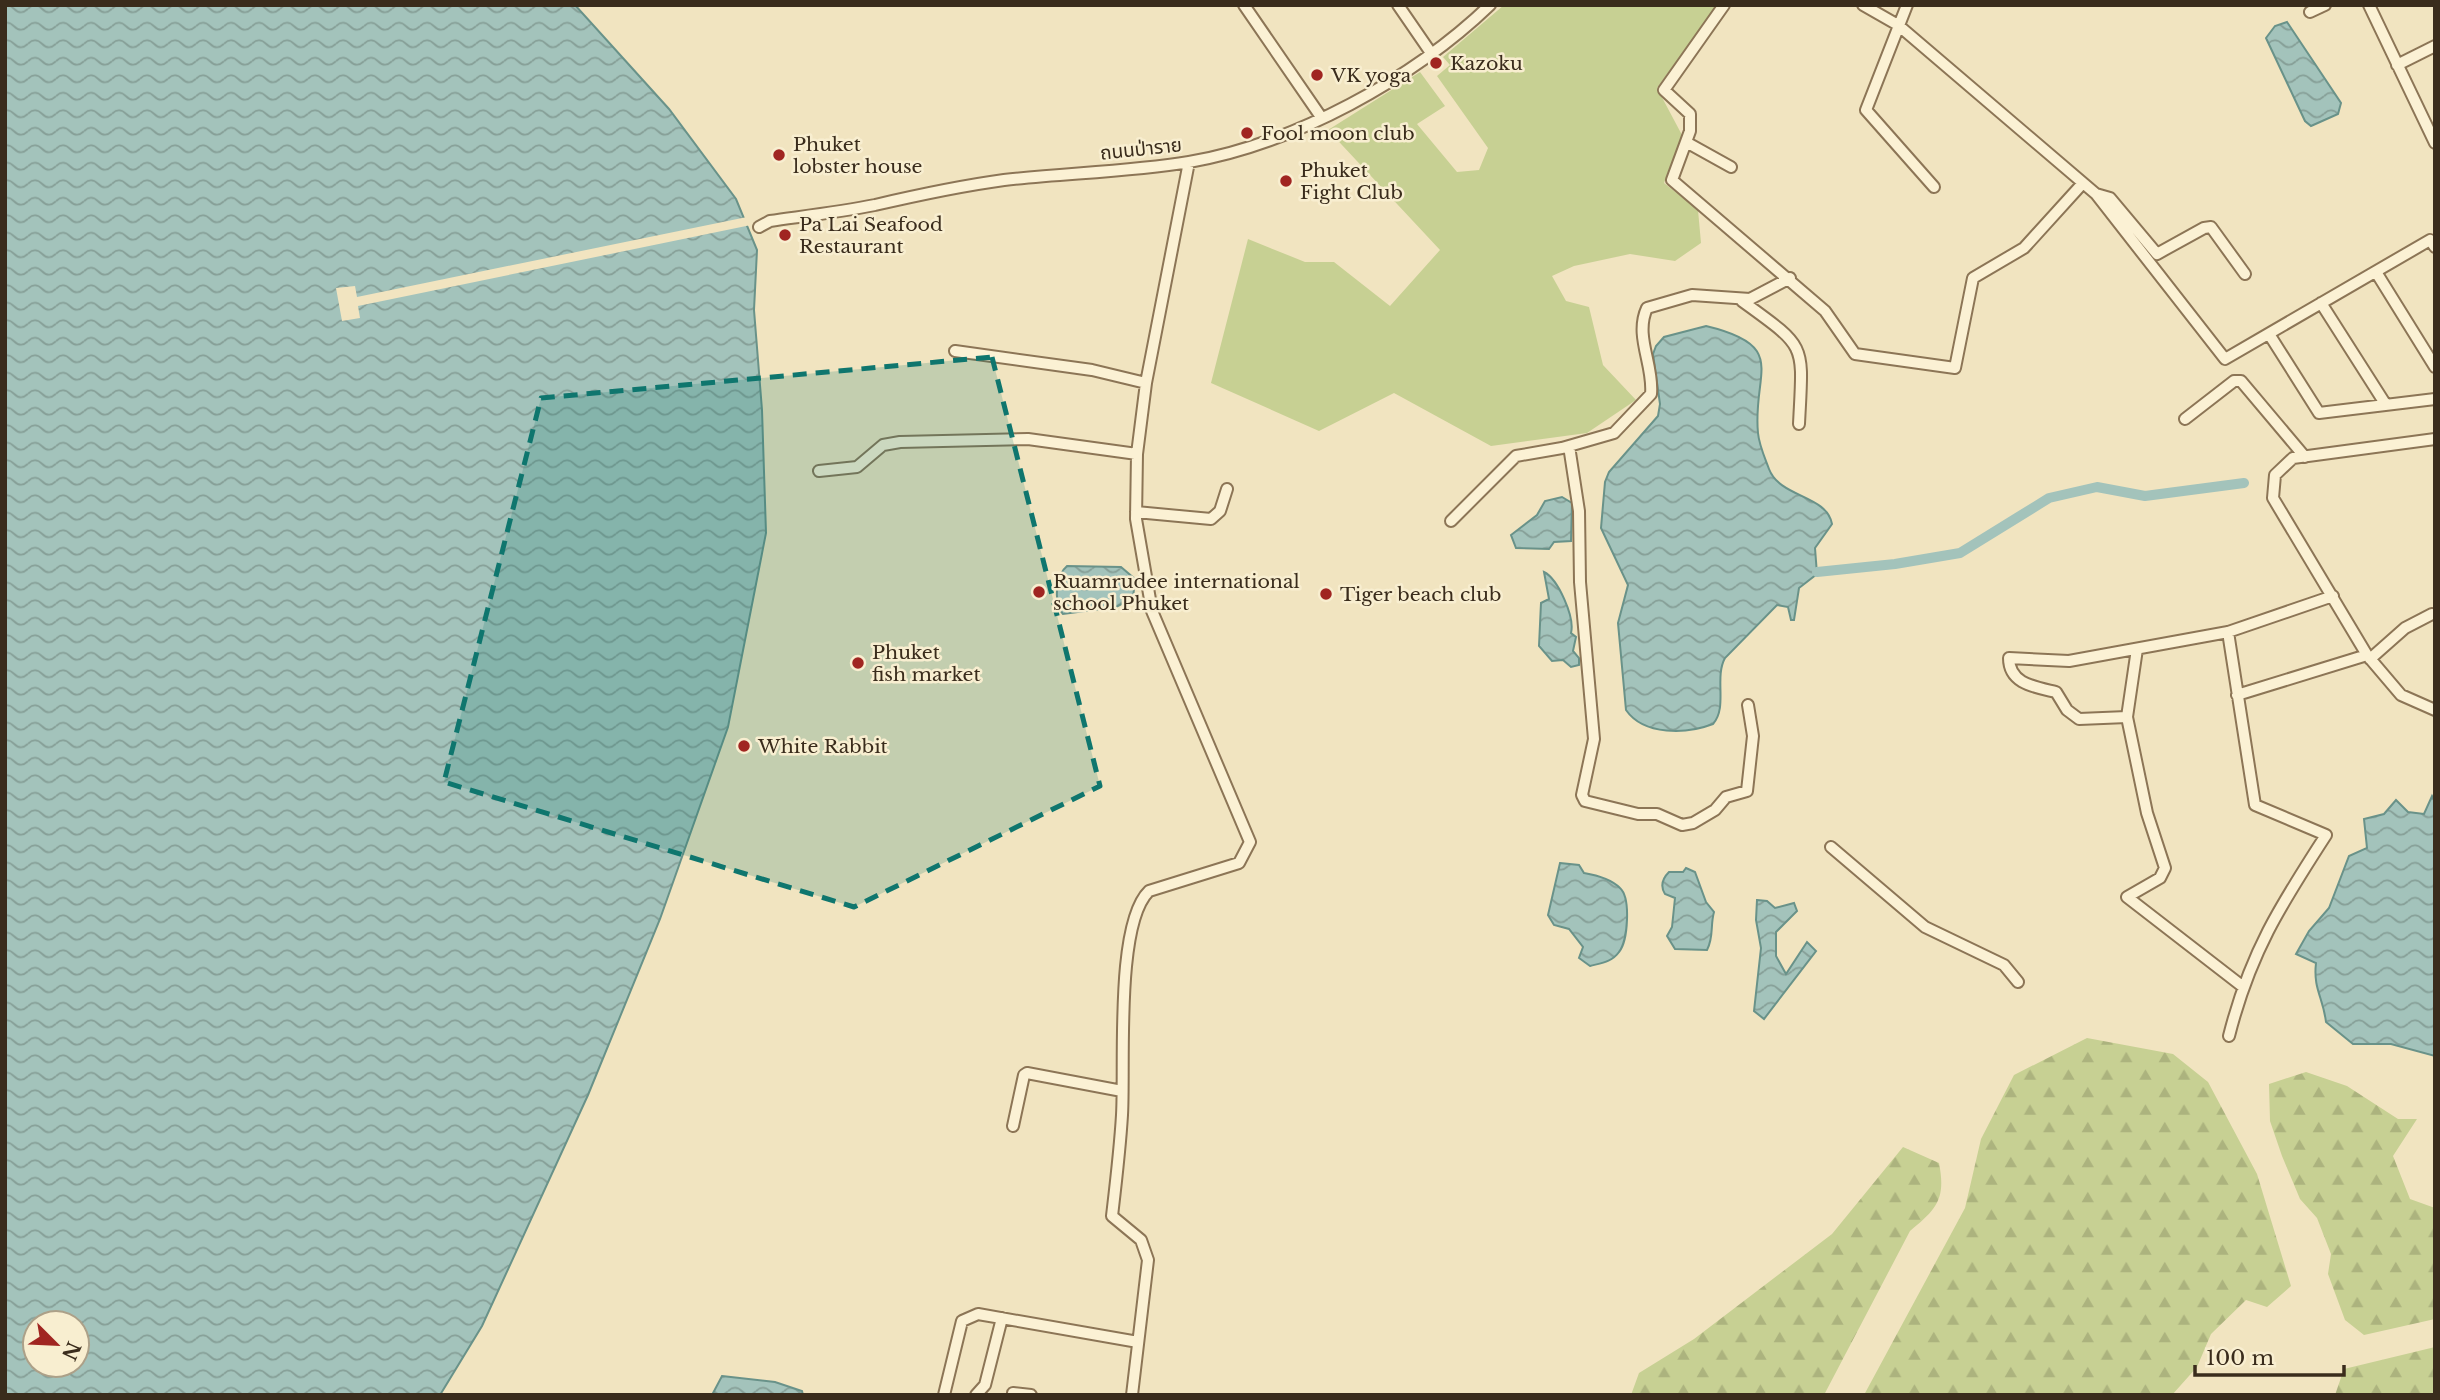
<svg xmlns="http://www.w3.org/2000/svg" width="2440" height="1400" viewBox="0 0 2440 1400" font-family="'Libre Baskerville','Noto Sans Thai',serif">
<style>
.forest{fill:url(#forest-firs)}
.garden{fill:#c7d093}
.water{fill:url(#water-waves);stroke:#699289;stroke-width:2;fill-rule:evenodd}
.pier{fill:#f1e4c0}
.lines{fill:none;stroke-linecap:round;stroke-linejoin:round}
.canal{stroke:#a3c3bb;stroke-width:10}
.street-casing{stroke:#8c7556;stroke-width:14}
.street{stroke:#fbf1d4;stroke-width:10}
.marked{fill:#0f766e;fill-opacity:0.2;stroke:#0f766e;stroke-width:5;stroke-dasharray:14 9;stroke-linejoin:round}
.poi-dot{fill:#a02521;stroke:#f8eed0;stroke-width:2.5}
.labels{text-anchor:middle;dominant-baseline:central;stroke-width:5;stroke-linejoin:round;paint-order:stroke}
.poi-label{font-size:19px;fill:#3a2c1c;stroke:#f8eed0;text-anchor:start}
.street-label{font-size:19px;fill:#3a2c1c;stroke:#f8eed0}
</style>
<defs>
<pattern id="forest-firs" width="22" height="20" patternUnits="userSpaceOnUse" patternTransform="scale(1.75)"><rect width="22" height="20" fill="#c7d093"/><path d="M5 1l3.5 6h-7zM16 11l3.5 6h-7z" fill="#acb37e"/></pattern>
<pattern id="water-waves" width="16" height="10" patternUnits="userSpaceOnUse" patternTransform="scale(1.75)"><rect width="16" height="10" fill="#a3c3bb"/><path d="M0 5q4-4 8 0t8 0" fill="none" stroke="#869f97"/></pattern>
</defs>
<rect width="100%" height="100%" fill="#f1e4c0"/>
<path class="forest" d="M2087,1038l86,16 35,28 49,92 34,112 -24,21 -21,-7 -35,34 -14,33 -25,28h-308l101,-187 16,-69 33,-64z
M2306,1072l41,14 51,33h19l-24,37 17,43 25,9v111l-71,16 -19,-15 -17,-46 3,-20 -14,-36 -17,-19 -18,-43 -12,-35 -1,-37z
M1903,1147l36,16c7,36 -2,46 -29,68l-86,164h-193l8,-22 55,-34 138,-105z
M2435,1347v48h-100l9,-26z"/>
<path class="garden" d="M1504,5h213l-60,83 25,47 -18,48 34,27 3,33 -26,18 -45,-7 -56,12 -22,10 14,25 23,6 14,58 33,35 -49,33 -96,13 -97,-53 -75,38 -108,-48 37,-144 57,23h29l56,44 50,-56 -112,-120 92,-58 25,34 -28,18 40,48 22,-2 9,-22 -51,-72 13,-11 -7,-8z"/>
<path class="water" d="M5,5h570l94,104 67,90 21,51 -3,60 8,100 4,123 -38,194 -68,192 -72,176 -106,231 -42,69h-435zM35,1323h42v42h-42z
M2287,22l54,81 -3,11 -27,12 -6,-5 -39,-83 9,-12z
M1706,326c84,20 46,47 52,107 1,12 7,25 11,36 11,29 58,26 63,55l-17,24 2,26 -18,14 -5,32h-3l-3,-13 -11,-2 -52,53c-11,20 3,49 -12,66 -26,10 -69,12 -87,-14l-8,-87 10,-38 -27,-57 4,-46 4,-10 49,-56 2,-12 -7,-50 3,-8 8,-9z
M1562,497l10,6 -1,38 -17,1 -5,7 -33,-1 -5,-13 26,-20 8,-14z
M1067,566l54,1 14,12 -2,19 -17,9 -53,7c-10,-11 -7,-39 4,-48z
M1544,572c14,7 31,45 27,61l5,4 -3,14 6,7v7l-8,2 -8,-7 -11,1 -13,-15 2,-43 8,-4z
M2432,796l3,6v254l-44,-12h-38l-27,-22c-3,-25 -13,-33 -10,-59l-20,-9 13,-23 20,-23 20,-52 18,-8 -3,-29 20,-5 12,-14 12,12 16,2z
M1560,863l19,2 5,8c12,2 27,6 36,15 11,10 8,53 -1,64 -7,10 -18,11 -29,14l-11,-8 4,-11 -14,-18 -15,-4 -6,-10z
M1686,868l9,4 11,30 8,10c-4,14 0,25 -7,38l-32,-1 -8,-13 5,-9 3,-29 -10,-4c-5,-8 -3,-15 4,-22h14z
M1757,900l10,1 8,7 19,-5 3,8 -21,21v24l10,18 21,-32 9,9 -52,68 -10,-8 7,-63 -5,-28z
M722,1376l53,6 27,9 1,4h-91z"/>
<path class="pier" d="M747,217l4,8 -393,81 2,12 -18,3 -6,-33 19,-2 2,11z"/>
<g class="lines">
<path class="canal" d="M1817,572l78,-8 65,-11 89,-55 48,-11 48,9 99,-13"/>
<g class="street-casing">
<path id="street" d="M1244,5l77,112
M1398,5l33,48
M1724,5l-60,85 26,24v17l-18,49 153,131 30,43 100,14 18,-90 51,-30 59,-65
M1863,5l35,20 198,169 129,165 205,-119 5,7
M1907,5l-41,105 68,77
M2369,5l66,138
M2310,12l15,-7
M2397,65l38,-19
M1686,142l45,25
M2096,194l14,4 47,56 47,-26 7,-1 34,47
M759,227l11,-6c35,-5 70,-9 105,-16 43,-10 85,-19 129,-25 61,-7 124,-8 185,-18 105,-18 224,-83 301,-157
M2376,272l59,95
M1742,301c66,48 61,41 57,123
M2321,303l65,102
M2269,334l50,79 116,-14
M955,351l137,19 54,13
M2185,419l49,-38h7l64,76
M2435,439l-142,19 -18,17 -2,23 94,157 34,40 34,15
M1569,446l10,65 1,71 14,157 -12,56 3,6 53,13h19l25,11 11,-2 22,-13 11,-13 21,-6 6,-55 -5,-31
M819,471l38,-4 26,-22 17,-3 128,-3 109,15
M1136,512l75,7 9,-8 7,-22
M1451,521l65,-65 46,-8 52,-15 37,-39c3,-29 -17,-58 -4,-86l45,-13 58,4 40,-21
M2228,632l27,173 71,30c-46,71 -76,118 -97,201
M2137,649l-10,68 -48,2 -12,-9 -11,-18c-21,-5 -47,-8 -47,-34l60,3 159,-29 105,-36
M2370,659l35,-31 27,-14
M2237,695l130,-40
M2127,717l20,96 18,55 -5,10 -33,19 115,89
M1831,847l94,80 79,38 14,17
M1013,1126l11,-51 3,-2 95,18
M1013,1393l18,2
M944,1395l18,-74 16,-7 160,28
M976,1395l9,-10 17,-67
M1132,1395l16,-135 -7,-20 -29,-24c4,-34 8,-67 10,-101 3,-50 -7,-191 27,-224l90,-28 11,-21 -98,-231 -16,-92 1,-65 9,-71 43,-221"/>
</g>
<use href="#street" class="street"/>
</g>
<path class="marked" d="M992,357l108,429 -246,121 -410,-125 97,-384z"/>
<g class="poi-dot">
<circle cx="1436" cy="63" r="7"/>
<circle cx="1317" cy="75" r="7"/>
<circle cx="1247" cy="133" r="7"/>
<circle cx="779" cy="155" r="7"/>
<circle cx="1286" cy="181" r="7"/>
<circle cx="785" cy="235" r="7"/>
<circle cx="1039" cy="592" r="7"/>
<circle cx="1326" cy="594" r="7"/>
<circle cx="858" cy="663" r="7"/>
<circle cx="744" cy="746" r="7"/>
</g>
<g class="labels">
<g class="poi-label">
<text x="1450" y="63">Kazoku</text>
<text x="1331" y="75">VK yoga</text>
<text x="1261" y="133">Fool moon club</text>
<text x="793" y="144">Phuket<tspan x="793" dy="22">lobster house</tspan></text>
<text x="1300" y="170">Phuket<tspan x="1300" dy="22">Fight Club</tspan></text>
<text x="799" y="224">Pa Lai Seafood<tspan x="799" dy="22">Restaurant</tspan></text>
<text x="1053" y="581">Ruamrudee international<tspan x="1053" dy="22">school Phuket</tspan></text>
<text x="1340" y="594">Tiger beach club</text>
<text x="872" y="652">Phuket<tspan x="872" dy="22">fish market</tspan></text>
<text x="758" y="746">White Rabbit</text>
</g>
<g class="street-label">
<text transform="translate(1141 149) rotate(-6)">ถนนป่าราย</text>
</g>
</g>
<rect width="2440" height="1400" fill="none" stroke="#3a2c1c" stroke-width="14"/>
<g transform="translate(56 1344) rotate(114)"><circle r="33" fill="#f8eed0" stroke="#aca088" stroke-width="2"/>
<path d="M0-5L12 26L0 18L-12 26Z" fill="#a02521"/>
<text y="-10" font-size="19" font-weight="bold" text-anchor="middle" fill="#3a2c1c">N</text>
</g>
<path d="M2195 1365v10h149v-10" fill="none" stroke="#3a2c1c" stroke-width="3.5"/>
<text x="2206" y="1365" font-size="21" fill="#3a2c1c" stroke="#f8eed0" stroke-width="5" paint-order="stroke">100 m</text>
</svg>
